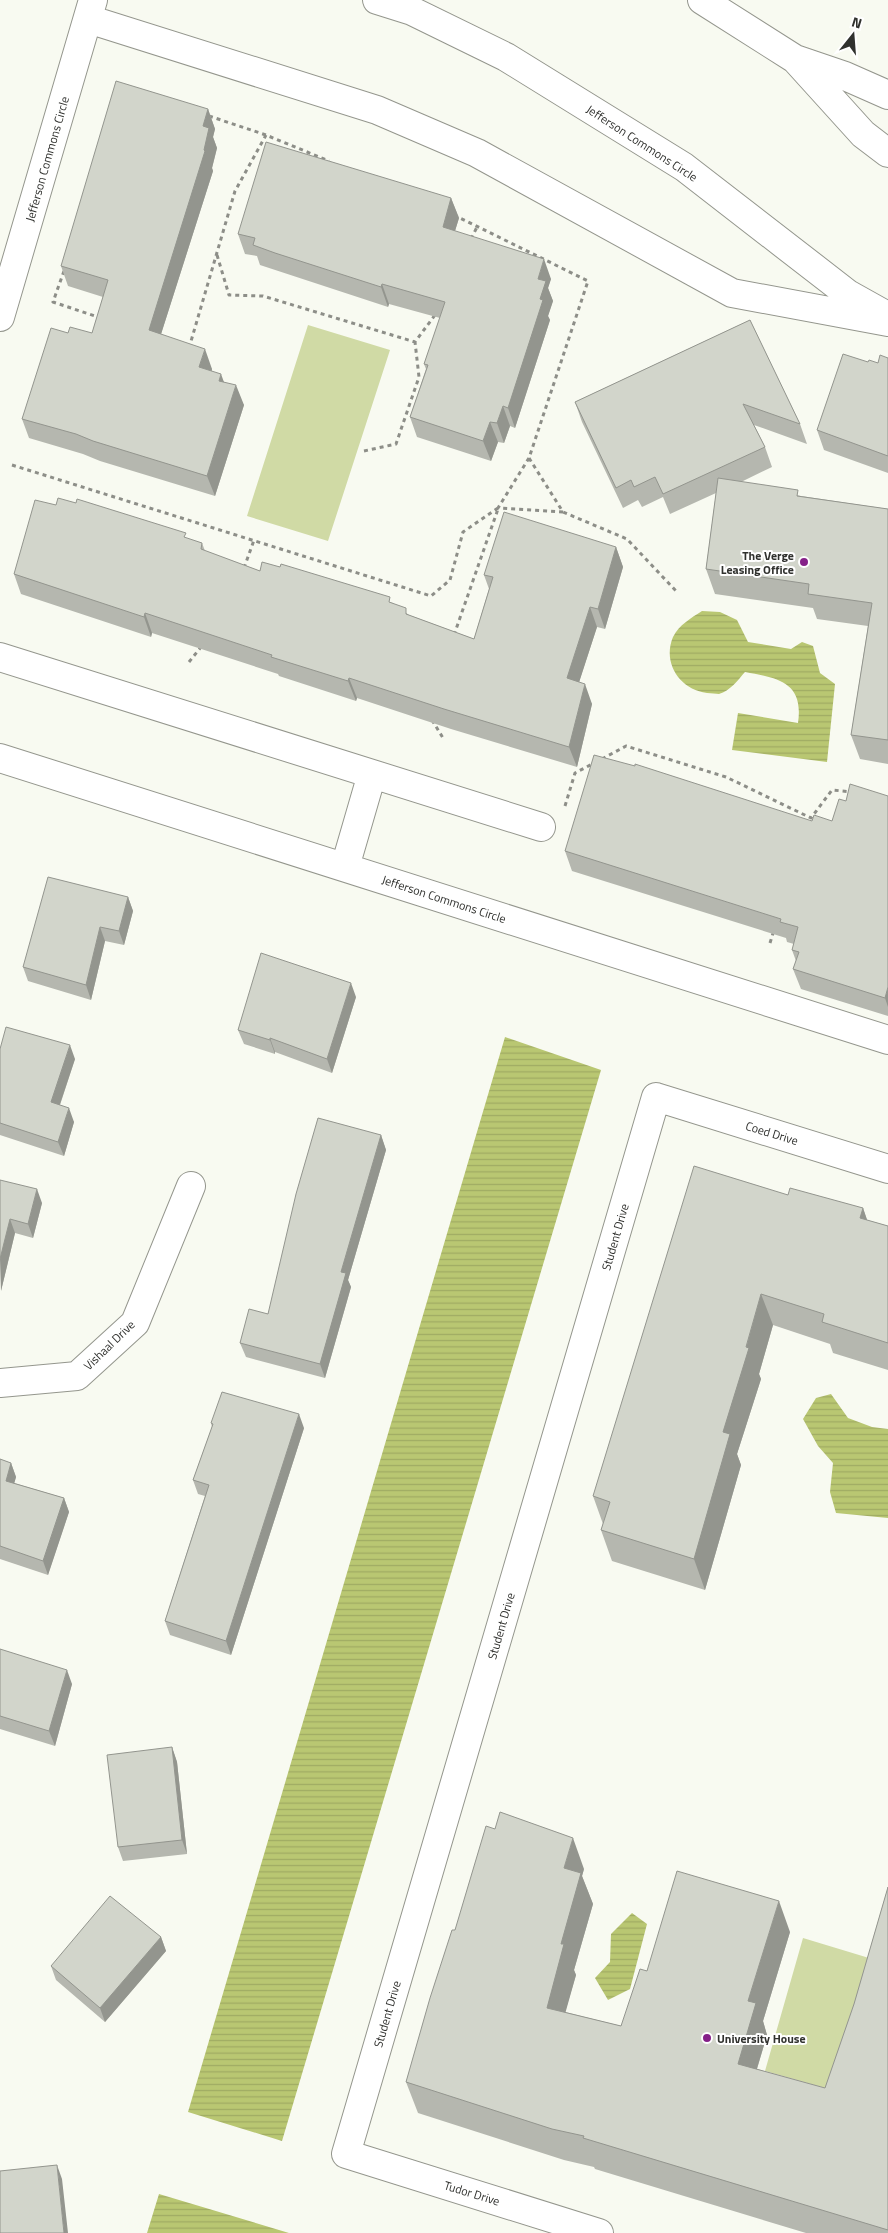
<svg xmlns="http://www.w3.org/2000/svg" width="888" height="2233" viewBox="0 0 888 2233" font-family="'Titillium Web',sans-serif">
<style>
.grass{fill:#d0daa5}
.water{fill:url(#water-rules)}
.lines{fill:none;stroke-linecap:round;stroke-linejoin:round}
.minor-casing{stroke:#94968d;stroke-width:30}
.path{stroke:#8d8e88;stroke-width:3;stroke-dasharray:4 4;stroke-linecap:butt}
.minor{stroke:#fff;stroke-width:28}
.wall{fill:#b5b7af}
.shaded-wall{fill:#93958e}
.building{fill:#d2d5cb;stroke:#93958e}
.poi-dot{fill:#852088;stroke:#fff;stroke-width:2}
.labels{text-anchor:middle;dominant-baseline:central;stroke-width:4;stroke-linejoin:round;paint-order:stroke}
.street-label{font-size:12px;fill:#30312e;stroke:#fff}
.poi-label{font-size:12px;font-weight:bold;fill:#30312e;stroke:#fff;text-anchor:end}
</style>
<defs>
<pattern id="water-rules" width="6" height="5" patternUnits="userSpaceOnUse" patternTransform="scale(1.25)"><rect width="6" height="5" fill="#b9c772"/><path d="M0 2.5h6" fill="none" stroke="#9fab63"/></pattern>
</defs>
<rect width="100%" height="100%" fill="#f8faf1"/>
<path class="grass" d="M308,325l82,25 -62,191 -81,-25z
M803,1938l66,20 -37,132 -67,-19z"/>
<path class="water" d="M702,611l18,1 17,8 11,22 43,7 11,-7 11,4 7,27 15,11 -8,78 -95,-12 6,-37 60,10c6,-41 -20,-45 -53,-51 -7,8 -15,19 -26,22 -3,0 -8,-1 -12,-1 -27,-3 -45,-30 -34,-56 6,-12 18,-19 29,-26z
M505,1037l96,33 -319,1071 -94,-29z
M831,1394l17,24 24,9 16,2v89l-52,-5 -6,-21 3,-29 -15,-17 -15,-27 13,-21z
M632,1913l15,11 -17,65 -22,11 -13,-22 15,-16 1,-28z
M159,2194l130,39h-142z"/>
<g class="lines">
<g class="minor-casing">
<path id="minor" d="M377,0l35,11 94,46 178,110 164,127 34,19
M702,0l93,59 50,17 43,19
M88,19l289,91 100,43 255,140 156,29
M796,60l67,74 25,19
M0,317l93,-317
M0,657l541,170
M0,758l888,282
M345,867l27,-93
M0,1383l77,-7 58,-53 56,-137
M599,2233l-253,-79 310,-1057 232,72"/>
</g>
<path class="path" d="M209,116l57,19 63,26
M454,215l134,66 -59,177 34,54 64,27 50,53
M471,239l7,-14
M217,255l12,40 34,1 152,46 20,-27
M64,271l-11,31 48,16
M189,348l46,-157 31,-56
M364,451l32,-7 23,-67 -4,-35
M529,458l-31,50 65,4
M12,465l419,131 19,-16 13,-48 35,-24
M244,568l10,-28
M454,635l44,-126
M189,662l12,-15
M432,720l11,18
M602,759l24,-13 100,31 85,41 21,-28 21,2
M565,806l10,-33 19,-10
M770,943l4,-13"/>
<use href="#minor" class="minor"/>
</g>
<path class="wall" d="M208,109l7,20 -2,8 4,11 -5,20 1,3 -52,163 51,35v2l12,11 20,23 -29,91 -115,-35 -17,-7 -54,-16 -7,-19 46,-86h24l11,-36 -35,-11 -7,-20z
M451,198l8,20 -4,13 96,48 -3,9 5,13 -5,15 2,4 -35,108 -5,-2 -6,17 -6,-1 -7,19 -74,-24 -7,-20 16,-48 -2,-5 16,-46 -51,-14 -1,3 -128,-42 -3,-9 -12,-2 -7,-20z
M750,320l50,104 7,20 -53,-19 11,22 7,20 -31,15 60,14 87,13v255l-28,-5 -9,-24 17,-109 -51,-7 -4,-11 -98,-14 -9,-25 10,-76 -46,21 -7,-17 -21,10 -4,-7 -15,8 -41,-86 -7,-20z
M888,358v115l-64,-23 -7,-20 51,-68 10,1z
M188,539l14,4 3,8 55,20 133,32 16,12 65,24 15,-50 -5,-14 132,-28 7,20 -18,62 -8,-2 -18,55 13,22 -15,63 -126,-38 -94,-31 -1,3 -77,-25 -1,-2 -126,-41 -1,4 -130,-43 -7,-20z
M888,796v220l-87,-27 -8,-20 3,-8 -4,-11 2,-6 -7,-2 -1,-4 -214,-67 -7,-20 247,-30h20l14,-20z
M128,897l5,14 -9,34 -19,-4 -14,59 -63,-19 -5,-14z
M356,997l-24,76 -57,-21v2l-31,-10 -6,-14z
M0,1049l75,10 -15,46 14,17 -10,34 -64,-21z
M381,1135l5,15 -38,130 3,7 -26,91 -79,-21 -6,-14 28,-29z
M0,1180l42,23 -9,35 -18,-5 -14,58z
M788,1195l75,13 4,12 21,6v144l-55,-17 -3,-9 -57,-19 -14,49 2,5 -24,75 4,11 -36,125 -93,-29 -11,-31 2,-6 -10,-28z
M211,1423l93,5 -73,227 -61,-20 -5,-14 40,-125 -7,-2 -5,-14 19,-53z
M0,1459l11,4 5,14 -2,6 50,15 5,14 -21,63 -48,-16z
M0,1649l72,35 -17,62 -55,-17z
M172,1747l5,15 10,92 -64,7 -5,-14z
M584,1869l-2,7 11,28 -19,66 2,5 -11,37 56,14 26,-55 143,-39 -27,89 4,14 -10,34 68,19 29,-84 34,-117v346h-82l-211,-64 -1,-2 -30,-7 -146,-47 -12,-31 49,-152z
M161,1937l5,14 -61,71 -49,-42 -5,-14z"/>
<path class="shaded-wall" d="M208,109l7,20 -2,8 4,11 -5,20 1,3 -57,179 -7,-20 54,-204z
M451,198l8,20 -9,29 -7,-20z
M544,259l7,20 -3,9 5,13 -5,15 2,4 -35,108 -7,-20 32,-109 -2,-20z
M382,284l7,20 -1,3 -7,-20z
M205,349l7,20 -6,18 -7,-20z
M221,374l7,19 -9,-12z
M236,385l8,20 -29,91 -8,-20z
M503,406l7,20 -6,17 -7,-20z
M490,422l8,20 -7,19 -8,-20z
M616,547l7,20 -18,62 -7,-20z
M590,607l7,20 -23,71 -7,-20z
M145,613l7,20 -1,4 -7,-20z
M349,678l8,20 -1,3 -8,-20z
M585,684l7,20 -15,63 -8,-20z
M128,897l5,14 -9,34 -5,-14z
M100,927l5,14 -14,59 -5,-15z
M351,983l5,14 -24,76 -5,-14z
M888,987v20l-3,-9z
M270,1038l5,14v2l-5,-14z
M70,1045l5,14 -19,57 -5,-14z
M69,1108l5,14 -10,34 -6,-14z
M381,1135l5,15 -38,130 3,7 -26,91 -5,-14 21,-92z
M37,1189l5,14 -9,35 -5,-14z
M863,1208l11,32 -14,-22z
M10,1219l5,14 -14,58 -1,-32z
M761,1294l12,31 -14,49 2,5 -24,75 4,11 -36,125 -11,-31 29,-127z
M299,1414l5,14 -73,227 -5,-14z
M11,1463l5,14 -5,18 -5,-14z
M64,1498l5,14 -21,63 -5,-14z
M67,1670l5,14 -17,62 -6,-15z
M172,1747l5,15 10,92 -5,-14z
M573,1838l11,31 -2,7 11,28 -19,66 2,5 -18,64 -11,-31 17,-140z
M779,1901l11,31 -27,89 4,14 -18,60 -11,-31 10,-63z
M161,1937l5,14 -61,71 -5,-14z
M57,2165l5,14 6,54h-4z"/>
<path class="building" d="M116,81l92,28 -5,17 6,2 -5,22 1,1 -56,179 56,19 -6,18 22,7 -2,7 17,4 -29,91 -114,-35 -17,-7 -54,-15 29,-91 17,5 2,-6 22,6 16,-53 -47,-14z
M266,142l185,56 -8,29 101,32 -6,20 8,2 -6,18 3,1 -35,108 -5,-2 -6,17 -7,-1 -7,19 -73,-24 18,-52 -4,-1 21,-62 -63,-18 -1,3 -106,-34 -22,-8 2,-7 -17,-4z
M750,320l50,104 -57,-20 22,43 -102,47 -8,-17 -21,10 -3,-7 -15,8 -41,-86z
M843,354l25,8 1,-2 9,3 2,-8 8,3v98l-71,-26z
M718,478l80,12 -1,6 91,13v231l-37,-5 21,-132 -64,-9 1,-10 -103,-15z
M58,498l18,5 1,-4 109,34 -2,4 18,6 -1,6 59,22 2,-9 18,5 1,-3 109,33 -1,5 17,6v6l68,25 19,-62 -9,-2 20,-63 112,35 -18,62 -8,-2 -23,71 18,6 -16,63 -125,-38 -95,-31 -1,3 -77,-24 1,-2 -127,-42 -1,4 -130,-43 21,-74 21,5z
M594,755l41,11v-2l177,57 2,-6 18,6 7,-22 7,2 4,-17 38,12v191l-3,11 -92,-29 6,-17 -7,-2 6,-23 -18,-5 1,-3 -216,-68z
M48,877l80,20 -9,34 -19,-4 -14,58 -63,-18z
M261,953l90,30 -24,76 -57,-21v2l-32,-10z
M6,1027l64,18 -19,57 18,6 -11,34 -58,-19v-74z
M318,1118l63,17 -40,137 5,1 -26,91 -80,-21 9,-34 19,5 28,-120z
M694,1166l94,29 2,-7 73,20 -3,10 28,8v117l-66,-21 2,-8 -63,-20 -15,53 3,1 -26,84 7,2 -36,125 -93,-29 9,-28 -17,-6z
M0,1180l37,9 -9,35 -18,-5 -10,40z
M222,1392l77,22 -73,227 -61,-20 44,-136 -16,-5 20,-56 -2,-1z
M0,1459l11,4 -5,18 58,17 -21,63 -43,-15z
M0,1649l67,21 -18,61 -49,-15z
M172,1747l10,93 -64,7 -11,-92z
M500,1812l73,26 -9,30 17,5 -20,71h3l-17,64 74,18 19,-57 7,2 30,-100 102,30 -31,100 8,2 -18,61 87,24 29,-84 34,-117v343l-305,-92 1,-2 -32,-7 -146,-47 24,-84 22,-68h3l31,-104 9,3z
M110,1896l51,41 -61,71 -49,-42z
M57,2165l7,68h-64v-62z"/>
<g class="poi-dot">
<circle cx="804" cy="562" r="5"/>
<circle cx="707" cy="2038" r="5"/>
</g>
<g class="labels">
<g class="street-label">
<text transform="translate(642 143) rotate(33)">Jefferson Commons Circle</text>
<text transform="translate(47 159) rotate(-74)">Jefferson Commons Circle</text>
<text transform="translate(444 899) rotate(18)">Jefferson Commons Circle</text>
<text transform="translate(772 1133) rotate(17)">Coed Drive</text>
<text transform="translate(615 1237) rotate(-74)">Student Drive</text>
<text transform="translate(109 1345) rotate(-44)">Vishaal Drive</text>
<text transform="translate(501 1626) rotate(-74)">Student Drive</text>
<text transform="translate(387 2014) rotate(-74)">Student Drive</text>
<text transform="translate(472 2193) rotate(17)">Tudor Drive</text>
</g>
<g class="poi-label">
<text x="794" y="555">The Verge<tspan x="794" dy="14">Leasing Office</tspan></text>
<text x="717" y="2038" text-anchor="start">University House</text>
</g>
</g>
<g transform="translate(853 35) rotate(17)" stroke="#ffffff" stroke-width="4" paint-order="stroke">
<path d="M0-4L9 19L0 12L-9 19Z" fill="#30312e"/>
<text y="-8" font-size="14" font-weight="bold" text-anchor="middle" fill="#30312e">N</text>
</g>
</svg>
